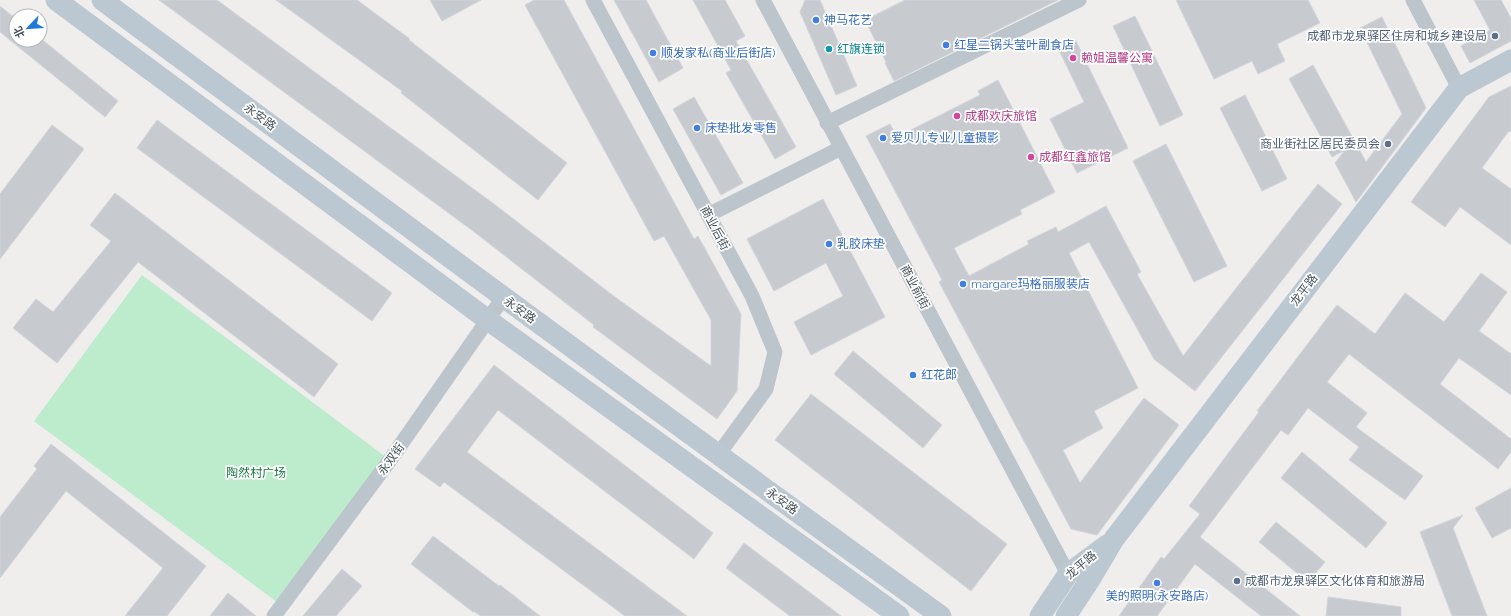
<svg xmlns="http://www.w3.org/2000/svg" width="1511" height="616" viewBox="0 0 1511 616" font-family="Raleway,'Noto Sans SC',sans-serif">
<style>
.green{fill:#bceccc}
.building{fill:#c7cbd0;stroke:#d1d4d9}
.lines{fill:none;stroke-linecap:round;stroke-linejoin:round}
.street{stroke:#bcc5cc;stroke-width:15}
.secondary{stroke:#bbc7d1;stroke-width:21}
.shop-dot{fill:#3f7fe0;stroke:#fff;stroke-width:1.5}
.service-dot{fill:#5c6f8a;stroke:#fff;stroke-width:1.5}
.culture-dot{fill:#0f9aa8;stroke:#fff;stroke-width:1.5}
.hotel-dot{fill:#d1479c;stroke:#fff;stroke-width:1.5}
.labels{text-anchor:middle;dominant-baseline:central;stroke-width:3.5;stroke-linejoin:round;paint-order:stroke}
.shop-label{font-size:12px;fill:#366cbe;stroke:#fff;text-anchor:start}
.service-label{font-size:12px;fill:#4e5e75;stroke:#fff;text-anchor:end}
.culture-label{font-size:12px;fill:#0d838f;stroke:#fff;text-anchor:start}
.hotel-label{font-size:12px;fill:#b23c85;stroke:#fff;text-anchor:start}
.street-label{font-size:12px;fill:#46525a;stroke:#fff}
.park-label{font-size:12px;fill:#1a7844;stroke:#fff}
</style>
<rect width="100%" height="100%" fill="#f0eded"/>
<path class="green" d="M142,275l248,185 -108,146 -248,-185z"/>
<path class="building" d="M159,0h58l277,204 121,93 96,69v-46l-47,-84 -10,5 -129,-236 9,-5h30l130,239 4,-3 43,78 -4,77 -20,28 -124,-92 1,-2 -121,-94z
M276,0h81l53,39 -1,1 158,123 -29,37 -137,-107 1,-2z
M430,0h51l-39,21z
M614,0h32l37,68 -24,14z
M693,0h32l20,36 -9,5 60,106 -21,12 -49,-86 5,-3z
M805,0h15l37,86 -21,9 -36,-83z
M905,0h153l-164,81 -9,-18 1,-1 -21,-42z
M1176,0h132l12,23 -43,21 8,17 -27,13 -6,-13 -38,18z
M1474,0h27l10,18v23l-41,22 -9,-17 29,-16z
M0,6l16,13v21h24v-2l78,63 -13,16 -105,-85z
M1135,16l48,99 -23,11 -47,-100z
M1382,17l44,91 -70,94 -21,-39 10,-13 -13,7 -43,-78 24,-14 53,97 36,-48 -42,-86z
M1076,41l52,107 -51,25 -27,-54 34,-17 -25,-52z
M998,80l57,112 -35,18 2,4 -68,34 15,28 60,-32 -2,-3 29,-14 2,5 48,-26 35,66 -4,2 46,82 135,-172 24,20 -147,187 -41,-32 -65,-117 -20,11 69,135 -44,23 9,17 -40,22 17,33 64,-85 35,27 -82,110 -26,-6 -132,-247 3,-2 -76,-144 24,-12 7,13 83,-42 -2,-4z
M1511,86v45l-3,1 -26,36 29,21v56l-51,-38 -15,20 -34,-25 78,-105z
M1245,95l42,84 -25,12 -42,-83z
M694,97l49,86 -22,12 -48,-86z
M157,120l235,173 -20,28 -235,-173z
M52,125l32,24 -84,110v-65z
M1166,144l61,122 -33,16 -61,-121z
M115,193l223,171 -24,33 -176,-135 -81,101 -44,-35 23,-29 17,13 58,-71 -21,-16z
M823,199l62,118 -74,38 -17,-33 49,-26 -17,-33 -52,28 -27,-52z
M1481,273l26,19 -28,39 32,23v41l-52,-37 -19,26 71,55v13l-13,17 -149,-115 -22,28 40,31 -11,14 67,49 -18,24 -56,-40 10,-13 -51,-39 -20,27 -7,-5 -81,107 100,79h-39l-66,-52 -38,52h-38l42,-59 3,2 36,-45 -11,-8 70,-94 -2,-1 80,-106 38,29 30,-41 39,29z
M853,351l89,74 -19,23 -89,-74z
M494,365l219,168 -19,26 -196,-149 -31,42 220,164h-62l-181,-134 -4,5 -25,-18z
M811,394l196,150 -36,47 -196,-151z
M51,444l155,122 -39,50h-42l38,-48 -97,-77 -66,87v-61l37,-48 -3,-3z
M1302,452l85,71 -21,25 -85,-70z
M1511,488v40l-19,10 -17,-30z
M1463,515l-10,13 34,88h-35l-32,-84z
M1276,522l49,40 -17,20 -49,-40z
M433,536l66,50 1,-1 40,31h-59l-8,-5v1l-62,-48z
M744,543l97,73h-51l-64,-48z
M342,569l20,17 -26,30h-33z
M228,593l28,23h-46z
M1328,597l73,10v9h-75z"/>
<g class="lines">
<path class="street" d="M593,0l159,296 23,56 -9,37 -48,66
M763,0l305,574
M1413,0l46,88
M827,123l252,-123
M708,215l133,-67
M274,616l116,-156 113,-162"/>
<path class="secondary" d="M56,0l432,320 411,296
M102,0c279,207 557,413 839,616
M1040,616l28,-42 39,-29
M1066,616l25,-38 23,-39 345,-451 52,-28"/>
</g>
<g class="shop-dot">
<circle cx="816" cy="20" r="4"/>
<circle cx="946" cy="45" r="4"/>
<circle cx="653" cy="53" r="4"/>
<circle cx="697" cy="128" r="4"/>
<circle cx="883" cy="138" r="4"/>
<circle cx="829" cy="244" r="4"/>
<circle cx="963" cy="284" r="4"/>
<circle cx="913" cy="375" r="4"/>
<circle cx="1157" cy="583" r="4"/>
</g>
<g class="service-dot">
<circle cx="1495" cy="36" r="4"/>
<circle cx="1388" cy="144" r="4"/>
<circle cx="1237" cy="581" r="4"/>
</g>
<circle class="culture-dot" cx="829" cy="49" r="4"/>
<g class="hotel-dot">
<circle cx="1073" cy="58" r="4"/>
<circle cx="957" cy="116" r="4"/>
<circle cx="1031" cy="157" r="4"/>
</g>
<g class="labels">
<g class="shop-label">
<text x="824" y="20">神马花艺</text>
<text x="954" y="45">红星二锅头莹叶副食店</text>
<text x="661" y="53">顺发家私(商业后街店)</text>
<text x="705" y="128">床垫批发零售</text>
<text x="891" y="138">爱贝儿专业儿童摄影</text>
<text x="837" y="244">乳胶床垫</text>
<text x="971" y="284">margare玛格丽服装店</text>
<text x="921" y="375">红花郎</text>
<text x="1157" y="596" text-anchor="middle">美的照明(永安路店)</text>
</g>
<g class="service-label">
<text x="1487" y="36">成都市龙泉驿区住房和城乡建设局</text>
<text x="1380" y="144">商业街社区居民委员会</text>
<text x="1245" y="581" text-anchor="start">成都市龙泉驿区文化体育和旅游局</text>
</g>
<g class="culture-label">
<text x="837" y="49">红旗连锁</text>
</g>
<g class="hotel-label">
<text x="1081" y="58">赖姐温馨公寓</text>
<text x="965" y="116">成都欢庆旅馆</text>
<text x="1039" y="157">成都红鑫旅馆</text>
</g>
<g class="street-label">
<text transform="translate(260 117) rotate(37)">永安路</text>
<text transform="translate(715 228) rotate(62)">商业后街</text>
<text transform="translate(915 287) rotate(62)">商业前街</text>
<text transform="translate(1304 290) rotate(-53)">龙平路</text>
<text transform="translate(520 310) rotate(36)">永安路</text>
<text transform="translate(391 459) rotate(-54)">永双街</text>
<text transform="translate(782 501) rotate(36)">永安路</text>
<text transform="translate(1081 565) rotate(-40)">龙平路</text>
</g>
<g class="park-label">
<text x="256" y="473">陶然村广场</text>
</g>
</g>
<g transform="translate(28 28) rotate(245)"><circle r="19" fill="#ffffff" stroke="#b5babd"/>
<path d="M0-3L7 15L0 10L-7 15Z" fill="#207ad7"/>
<text y="-6" font-size="11" font-weight="bold" text-anchor="middle" fill="#46525a">北</text>
</g>
</svg>
